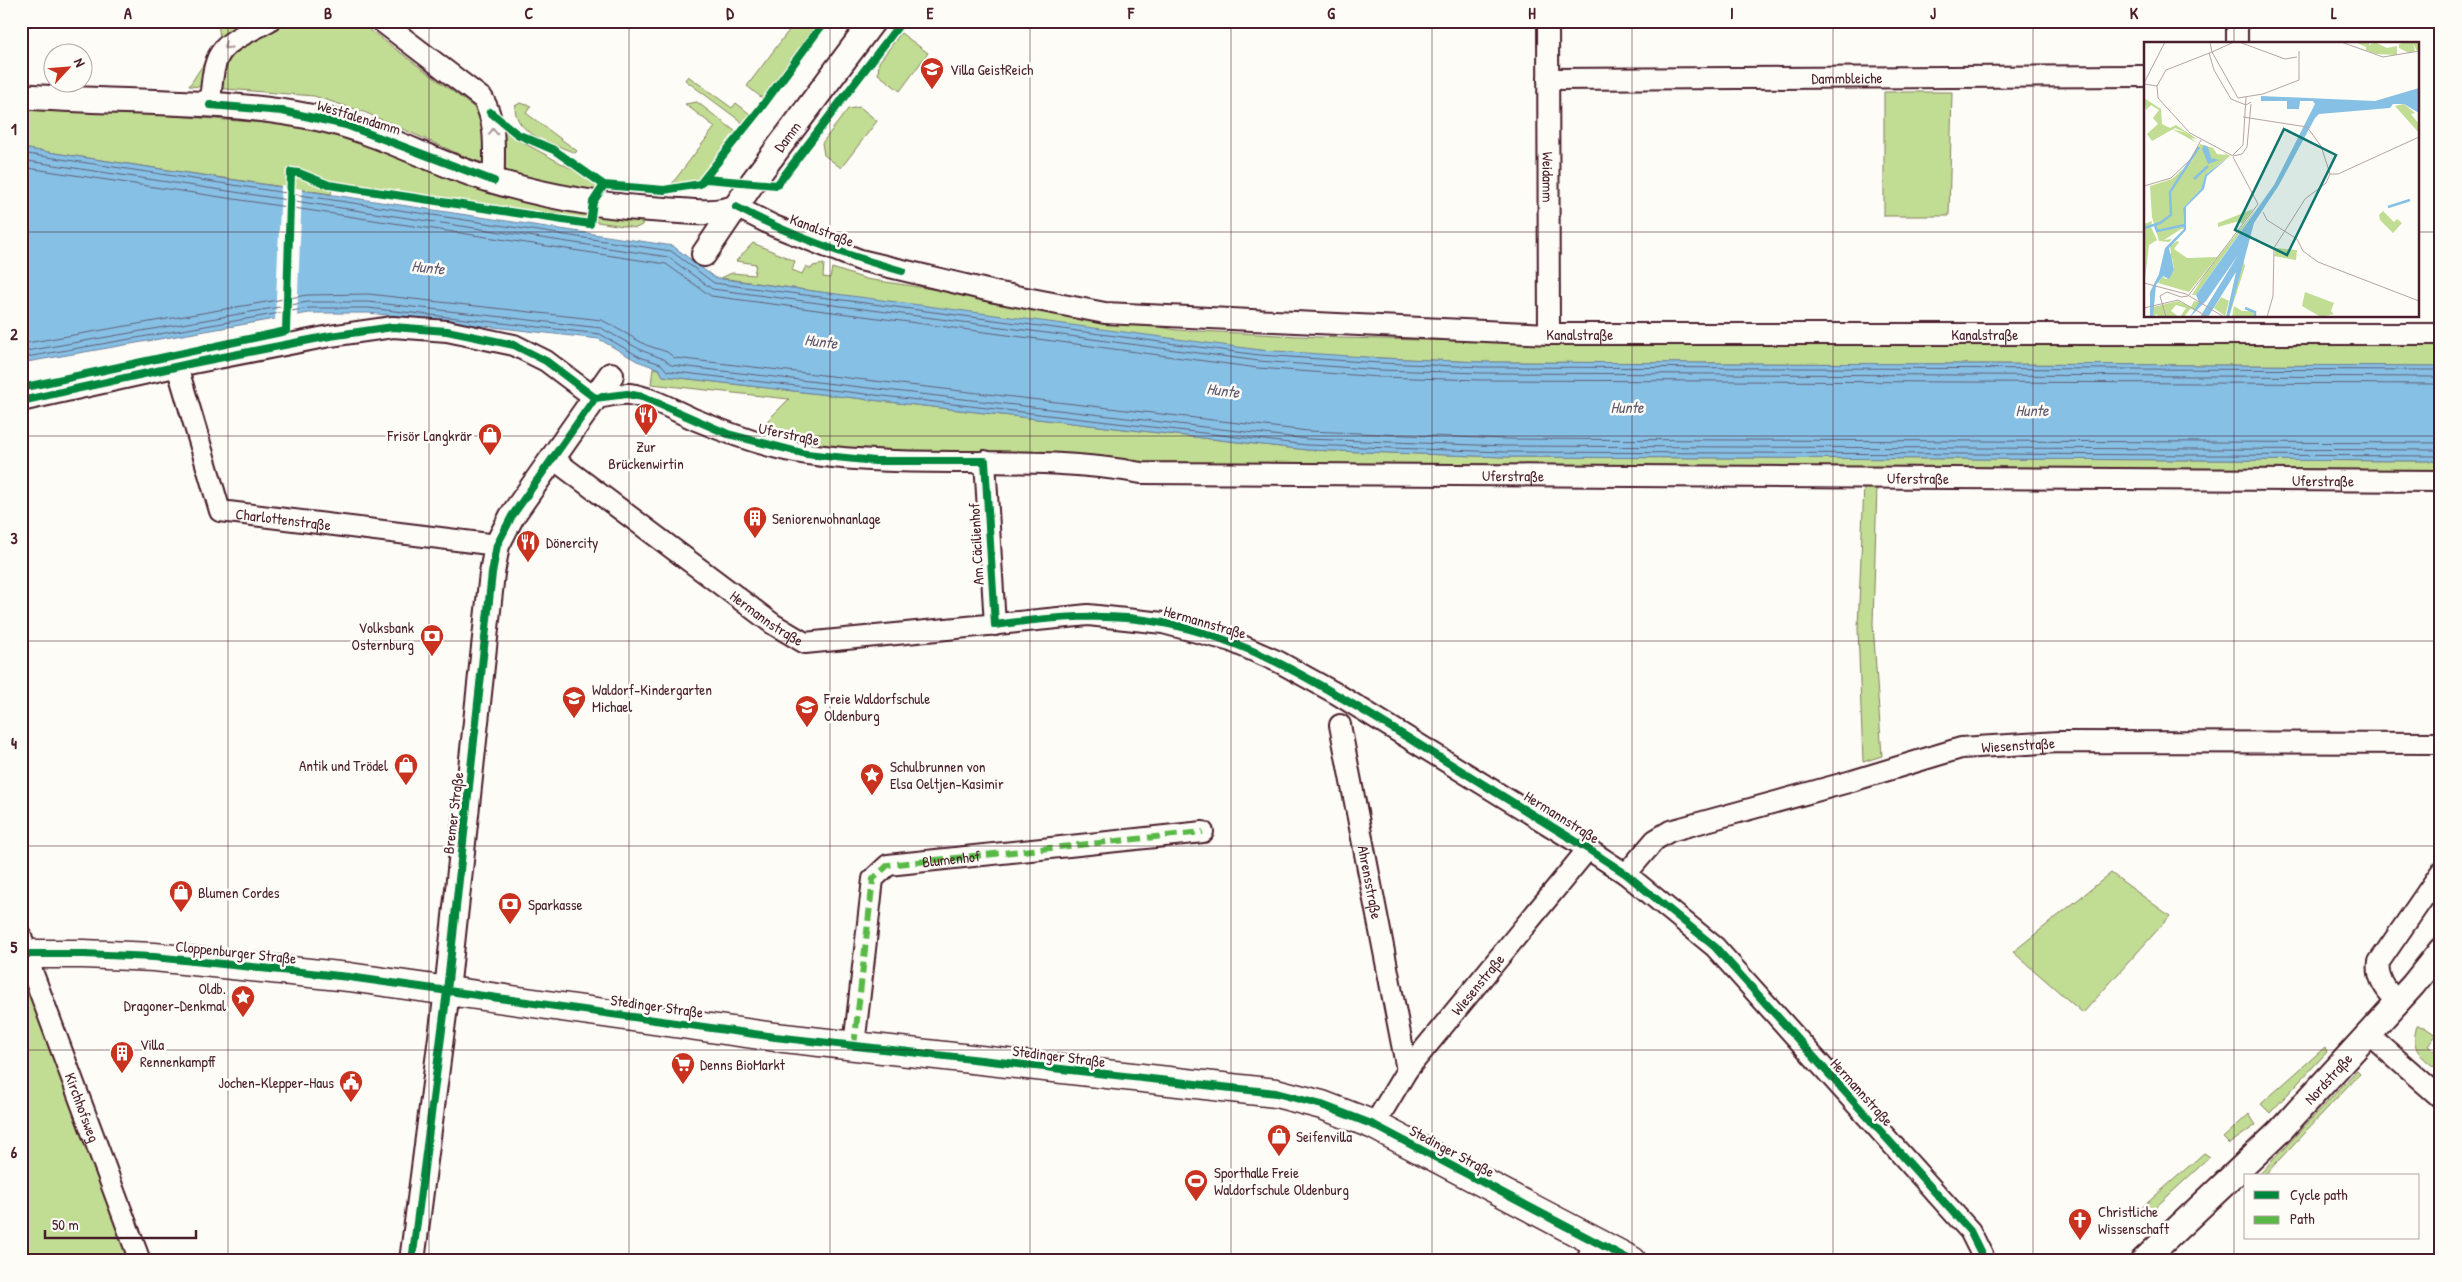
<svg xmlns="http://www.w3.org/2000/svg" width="2462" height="1282" viewBox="0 0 2462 1282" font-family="'Patrick Hand',sans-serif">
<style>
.green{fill:#c1dc93;stroke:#867e5f}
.water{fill:#86c0e5;stroke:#6e809b}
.pier{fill:#fdfcf7}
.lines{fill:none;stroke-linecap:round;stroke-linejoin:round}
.shore{stroke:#625f75;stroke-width:1}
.minor-casing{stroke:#4a1f2b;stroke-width:24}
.tertiary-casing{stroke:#4a1f2b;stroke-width:28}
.secondary-casing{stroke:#4a1f2b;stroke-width:31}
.minor{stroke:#fdfcf7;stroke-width:20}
.tertiary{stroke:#fdfcf7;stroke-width:24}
.secondary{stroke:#fdfcf7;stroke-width:28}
.quiet{stroke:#58b947;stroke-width:6;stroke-dasharray:12 6;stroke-linecap:butt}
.cycleway-casing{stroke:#fdfcf7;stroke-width:11}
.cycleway{stroke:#00873e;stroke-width:8}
.oneway{stroke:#ac999b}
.grid{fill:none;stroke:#4a1f2b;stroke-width:1;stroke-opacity:0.55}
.labels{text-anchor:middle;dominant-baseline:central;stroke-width:5;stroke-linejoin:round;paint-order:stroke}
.poi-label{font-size:15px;fill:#4a1f2b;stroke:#fdfcf7;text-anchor:start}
.street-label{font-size:15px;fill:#4a1f2b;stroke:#fdfcf7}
.water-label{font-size:16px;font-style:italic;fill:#5f576c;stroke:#fdfcf7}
.inset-river{fill:none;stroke:#86c0e5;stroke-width:2.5}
.inset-road{fill:none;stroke:#b5a4a5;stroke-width:1}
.view{fill:#0f766e;fill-opacity:0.15;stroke:#0f766e;stroke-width:2.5}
.inset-edge{fill:none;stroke:#4a1f2b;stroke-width:2.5}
.neatline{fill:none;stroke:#4a1f2b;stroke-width:2}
.grid-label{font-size:16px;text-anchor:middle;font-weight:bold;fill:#4a1f2b}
</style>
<rect width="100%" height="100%" fill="#fdfcf7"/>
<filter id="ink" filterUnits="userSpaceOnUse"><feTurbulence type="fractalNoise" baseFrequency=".02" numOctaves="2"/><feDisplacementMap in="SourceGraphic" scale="10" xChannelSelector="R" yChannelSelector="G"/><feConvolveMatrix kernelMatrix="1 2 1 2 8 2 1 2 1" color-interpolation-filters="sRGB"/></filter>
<g filter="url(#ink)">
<path class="green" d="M218,21h140l157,117 86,47 -5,7 -70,-15 -58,-19 -104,-46 -50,-16 -125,-10 31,-47z
M796,21h23l-57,77 -15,-12z
M901,33l27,20 -28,38 -22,-17 1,-12z
M688,76l44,32 4,-5 14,11 -7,9 -58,-43z
M1884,92h68l-3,124h-65z
M697,102l39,30 -37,50 -31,7 47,-62 -30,-23z
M520,103l11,3 -5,7 51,38 -2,2c-22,-10 -61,-18 -60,-47z
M21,104l282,22 47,9 183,70 110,12 -1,8 -6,3 -302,-47 -3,13 -310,-46z
M860,107l17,14 -36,47 -17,-13 -2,-12 26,-34z
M753,243l42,18 -3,9 10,4 4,-8 5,3 2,-3 11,-2 -1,13 7,1 2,-10 34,11 204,31 106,20 164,8 207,5 894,2v21l-959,-4c-74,-3 -149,-5 -223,-12 -180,-19 -359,-47 -538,-72l11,-5 22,2 2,-11 -20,-3z
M653,368l6,1 4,7 644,74 197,7 937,4v16l-1299,-12 -34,-5 -313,-15 -42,-10 36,-36 -138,-15z
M1864,485h13l-4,139 9,132 -19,6 -5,-134z
M2111,873l59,43 -87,97 -70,-61z
M28,979l107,282h-114v-281z
M2417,1026l7,1 12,8 -8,11 13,10v16c-18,-14 -32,-21 -24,-46z
M2325,1047l2,5 -57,61 -9,-9z
M2357,1070l3,3 -96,103h-6z
M2249,1114l7,11 -27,19 -6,-6z
M2204,1153l6,4 -66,61 -6,-7z"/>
<path class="water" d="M21,148l652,98 42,32 545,72 120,8 102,4 959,4v95l-937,-4 -197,-7 -644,-74 -4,-7 -22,-8 -38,-22 -230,-26h-60l-288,50z"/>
<path class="pier" d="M281,185l21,4 -5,129 -22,4z"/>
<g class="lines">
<path class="shore" d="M21,153l650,98 43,32 545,72 121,8 102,4 959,3
M21,160l647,97 44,32 547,72 120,9 103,3 959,4
M21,167l645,97 45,32 547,72 121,9 103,3 959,4
M21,344l286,-49 61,-1 234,26 44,25 21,7 8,6 633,73 196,8 937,4
M21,352l287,-50h60l233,26 42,23 21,8 7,6 636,74 197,7 937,4
M21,358l288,-50h59l232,26 40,23 21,7 6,7 640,74 197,7 937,4"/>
<g class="minor-casing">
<g id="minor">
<path d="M381,21l102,78c15,26 10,53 11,82"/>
<path id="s1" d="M1548,21l1,313"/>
<path d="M2237,21v23"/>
<path id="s2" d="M1548,79l598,-3"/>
<path d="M210,105c4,-59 8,-57 59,-84"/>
<path id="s3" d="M736,207l38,19 86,34 135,32 110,21 444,21h892"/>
<path id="s4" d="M177,366l43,145 277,34"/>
<path id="s5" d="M21,401l172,-38 137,-27 63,-9 54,4 67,14 32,16 49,37c11,-1 24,-5 34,-4 23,3 46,17 67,26 36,15 74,29 112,34 111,16 223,-1 333,19l1300,8"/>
<path id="s6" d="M552,458l221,166 32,19 283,-28 75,8 68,18 48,21 58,32 251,155 38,25 89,73 255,284 15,30"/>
<path d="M985,461l10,164"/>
<path id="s7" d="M1340,725l67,345"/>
<path id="s8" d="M1626,874l29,-34 15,-9 182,-50 109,-33 97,-6 383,1"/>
<path id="s9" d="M21,936l11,35 108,290"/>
<path d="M2398,1002c-12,-11 -22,-24 -19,-40l62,-90"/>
<path d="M2368,1034l73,64"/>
<path d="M854,1046l19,-167 15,-14 315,-33"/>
<path id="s10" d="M1374,1125l33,-55 181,-221"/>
<path d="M1586,1261l10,-20"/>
</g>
</g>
<g class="tertiary-casing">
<g id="tertiary">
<path d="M21,96c97,8 195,2 291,21 65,12 119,46 182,64 54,16 115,26 171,29 23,1 50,6 71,-3"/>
<path id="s11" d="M704,254l48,-71 121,-162"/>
<path d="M412,1261l35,-270 45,-418 5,-28 15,-29 99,-141"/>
<path id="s12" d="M2143,1261l136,-129 134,-147 28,-35"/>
</g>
</g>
<g class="secondary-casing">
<path id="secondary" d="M21,954h62l71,3 195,20 426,60 501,56 46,12 52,20 258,136"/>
</g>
<use href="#minor" class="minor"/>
<use href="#tertiary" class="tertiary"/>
<use href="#secondary" class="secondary"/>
<path class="quiet" id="s13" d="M854,1046l19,-167 15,-14 315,-33"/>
<g class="cycleway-casing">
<path id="cycleway" d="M210,105l72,6 64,14 148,56
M490,112l27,22 37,16 50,35 60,5 36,-6 60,-75 65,-88
M706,179l71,6 125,-164
M736,207c53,28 108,48 166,64
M21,388l265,-57 5,-159 8,1 30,12 261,39 3,-22 11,-17
M595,398l32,-4 16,3 85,37 78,20 69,7h110l10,164c56,-8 113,-13 169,-2 89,17 164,66 241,113 61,38 122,75 183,113l38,25 89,73 255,284 15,30
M21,401l172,-38 137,-27 63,-9 54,4 67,14 32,16 49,37
M21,954h62l71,3 195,20 426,60 501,56 46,12 52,20 258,136
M412,1261l35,-270 45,-418 5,-28 15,-29 83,-118"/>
</g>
<use href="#cycleway" class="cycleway"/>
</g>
<defs><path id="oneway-chevron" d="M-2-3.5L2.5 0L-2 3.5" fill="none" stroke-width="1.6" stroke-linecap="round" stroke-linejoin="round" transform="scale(1.25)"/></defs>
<g class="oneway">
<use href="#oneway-chevron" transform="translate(227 46) rotate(136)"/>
<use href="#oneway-chevron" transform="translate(493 132) rotate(-92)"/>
</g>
</g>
<path class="grid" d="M228,21v1240M429,21v1240M629,21v1240M830,21v1240M1030,21v1240M1231,21v1240M1432,21v1240M1632,21v1240M1833,21v1240M2033,21v1240M2234,21v23M21,232h2125M2418,232h23M2234,316v945M21,436h2420M21,641h2420M21,846h2420M21,1050h2420"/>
<defs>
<g id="university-pin" transform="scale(1.25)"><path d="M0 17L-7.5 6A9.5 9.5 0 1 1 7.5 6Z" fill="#c8321e" stroke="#fdfcf7"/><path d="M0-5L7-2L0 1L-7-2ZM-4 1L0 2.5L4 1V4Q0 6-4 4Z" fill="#fff"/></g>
<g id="restaurant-pin" transform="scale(1.25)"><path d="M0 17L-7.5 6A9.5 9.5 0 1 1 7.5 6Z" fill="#c8321e" stroke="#fdfcf7"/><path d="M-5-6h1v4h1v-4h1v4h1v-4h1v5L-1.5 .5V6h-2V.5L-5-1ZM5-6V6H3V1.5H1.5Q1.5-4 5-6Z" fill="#fff"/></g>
<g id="shop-pin" transform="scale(1.25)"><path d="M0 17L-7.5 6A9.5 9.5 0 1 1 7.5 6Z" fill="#c8321e" stroke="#fdfcf7"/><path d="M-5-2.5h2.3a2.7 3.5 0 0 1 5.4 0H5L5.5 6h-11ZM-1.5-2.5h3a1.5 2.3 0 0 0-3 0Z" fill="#fff"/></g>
<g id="building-pin" transform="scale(1.25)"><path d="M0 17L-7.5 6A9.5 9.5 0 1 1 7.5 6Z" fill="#c8321e" stroke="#fdfcf7"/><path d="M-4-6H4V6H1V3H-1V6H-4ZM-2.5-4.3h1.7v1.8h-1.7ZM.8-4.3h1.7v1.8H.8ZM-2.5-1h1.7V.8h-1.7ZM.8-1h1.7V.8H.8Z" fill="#fff"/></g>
<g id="bank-pin" transform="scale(1.25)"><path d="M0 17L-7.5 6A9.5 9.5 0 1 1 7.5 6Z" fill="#c8321e" stroke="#fdfcf7"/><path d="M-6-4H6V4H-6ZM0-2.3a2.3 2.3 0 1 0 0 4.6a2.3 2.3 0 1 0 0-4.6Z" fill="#fff"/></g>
<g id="school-pin" transform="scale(1.25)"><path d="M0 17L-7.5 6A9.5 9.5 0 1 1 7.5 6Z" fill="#c8321e" stroke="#fdfcf7"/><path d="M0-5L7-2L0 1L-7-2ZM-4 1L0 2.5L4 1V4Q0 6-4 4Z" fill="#fff"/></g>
<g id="sight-pin" transform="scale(1.25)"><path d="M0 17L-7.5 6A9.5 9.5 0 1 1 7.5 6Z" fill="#c8321e" stroke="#fdfcf7"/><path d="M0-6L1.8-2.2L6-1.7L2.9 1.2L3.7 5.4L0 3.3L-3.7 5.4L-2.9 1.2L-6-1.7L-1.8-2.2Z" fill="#fff"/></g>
<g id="supermarket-pin" transform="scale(1.25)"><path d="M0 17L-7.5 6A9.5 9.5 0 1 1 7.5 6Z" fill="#c8321e" stroke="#fdfcf7"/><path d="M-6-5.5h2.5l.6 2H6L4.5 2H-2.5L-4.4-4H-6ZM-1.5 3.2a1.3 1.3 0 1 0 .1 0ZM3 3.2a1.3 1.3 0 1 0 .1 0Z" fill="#fff"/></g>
<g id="civic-pin" transform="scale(1.25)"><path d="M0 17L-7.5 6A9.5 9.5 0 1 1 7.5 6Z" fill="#c8321e" stroke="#fdfcf7"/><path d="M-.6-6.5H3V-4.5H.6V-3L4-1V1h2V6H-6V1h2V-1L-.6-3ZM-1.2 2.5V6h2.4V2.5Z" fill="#fff"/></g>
<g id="stadium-pin" transform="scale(1.25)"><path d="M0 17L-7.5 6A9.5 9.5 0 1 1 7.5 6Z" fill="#c8321e" stroke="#fdfcf7"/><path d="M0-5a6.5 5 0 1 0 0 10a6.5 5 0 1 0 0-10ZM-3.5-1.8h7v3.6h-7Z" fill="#fff"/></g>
<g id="church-pin" transform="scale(1.25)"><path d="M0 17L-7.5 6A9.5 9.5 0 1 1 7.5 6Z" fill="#c8321e" stroke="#fdfcf7"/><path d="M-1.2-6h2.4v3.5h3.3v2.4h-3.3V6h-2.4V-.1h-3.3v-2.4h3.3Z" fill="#fff"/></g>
</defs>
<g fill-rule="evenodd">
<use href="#university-pin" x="932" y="69"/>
<use href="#restaurant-pin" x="646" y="415"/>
<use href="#shop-pin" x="490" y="435"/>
<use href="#building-pin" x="755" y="518"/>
<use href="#restaurant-pin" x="528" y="542"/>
<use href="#bank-pin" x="432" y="636"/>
<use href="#school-pin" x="574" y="698"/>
<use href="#school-pin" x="807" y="707"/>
<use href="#shop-pin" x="406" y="765"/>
<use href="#sight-pin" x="872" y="775"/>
<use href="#shop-pin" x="181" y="892"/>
<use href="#bank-pin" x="510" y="904"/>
<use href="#sight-pin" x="243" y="997"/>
<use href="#building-pin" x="122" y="1053"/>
<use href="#supermarket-pin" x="683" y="1064"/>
<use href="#civic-pin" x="351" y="1082"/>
<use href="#shop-pin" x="1279" y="1136"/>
<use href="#stadium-pin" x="1196" y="1181"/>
<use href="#church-pin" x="2080" y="1220"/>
</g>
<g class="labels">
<g class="poi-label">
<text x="950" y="69">Villa GeistReich</text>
<text x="472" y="435" text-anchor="end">Frisör Langkrär</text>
<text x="646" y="446" text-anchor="middle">Zur<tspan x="646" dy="17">Brückenwirtin</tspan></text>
<text x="772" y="518">Seniorenwohnanlage</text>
<text x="546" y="542">Dönercity</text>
<text x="414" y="627" text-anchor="end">Volksbank<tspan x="414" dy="17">Osternburg</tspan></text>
<text x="592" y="689">Waldorf-Kindergarten<tspan x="592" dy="17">Michael</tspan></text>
<text x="824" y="698">Freie Waldorfschule<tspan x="824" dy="17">Oldenburg</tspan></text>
<text x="388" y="765" text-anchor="end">Antik und Trödel</text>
<text x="890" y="766">Schulbrunnen von<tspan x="890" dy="17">Elsa Oeltjen-Kasimir</tspan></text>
<text x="198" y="892">Blumen Cordes</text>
<text x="528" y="904">Sparkasse</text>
<text x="226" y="988" text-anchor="end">Oldb.<tspan x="226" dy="17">Dragoner-Denkmal</tspan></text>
<text x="140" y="1044">Villa<tspan x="140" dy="17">Rennenkampff</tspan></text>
<text x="700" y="1064">Denns BioMarkt</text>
<text x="334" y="1082" text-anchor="end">Jochen-Klepper-Haus</text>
<text x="1296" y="1136">Seifenvilla</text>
<text x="1214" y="1172">Sporthalle Freie<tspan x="1214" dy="17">Waldorfschule Oldenburg</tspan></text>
<text x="2098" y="1211">Christliche<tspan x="2098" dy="17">Wissenschaft</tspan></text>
</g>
<g class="street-label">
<text stroke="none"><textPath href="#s2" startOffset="299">Dammbleiche</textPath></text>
<text transform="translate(359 117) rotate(17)">Westfalendamm</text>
<text stroke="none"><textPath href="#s11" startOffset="144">Damm</textPath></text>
<text stroke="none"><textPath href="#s1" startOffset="156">Weidamm</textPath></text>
<text transform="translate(822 230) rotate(21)">Kanalstraße</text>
<text stroke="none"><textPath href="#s3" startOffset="861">Kanalstraße</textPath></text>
<text stroke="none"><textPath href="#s3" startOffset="1266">Kanalstraße</textPath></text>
<text transform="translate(789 434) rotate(12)">Uferstraße</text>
<text stroke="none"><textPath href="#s5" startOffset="1529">Uferstraße</textPath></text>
<text stroke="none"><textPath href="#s5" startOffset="1934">Uferstraße</textPath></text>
<text stroke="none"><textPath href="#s5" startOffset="2339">Uferstraße</textPath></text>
<text stroke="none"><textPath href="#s4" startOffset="215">Charlottenstraße</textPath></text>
<text transform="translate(976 544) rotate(-93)">Am Cäcilienhof</text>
<text stroke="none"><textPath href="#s6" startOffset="268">Hermannstraße</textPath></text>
<text transform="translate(1205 622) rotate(16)">Hermannstraße</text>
<text stroke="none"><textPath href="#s8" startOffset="422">Wiesenstraße</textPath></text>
<text transform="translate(453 813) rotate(-83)">Bremer Straße</text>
<text transform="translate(1562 817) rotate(32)">Hermannstraße</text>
<text stroke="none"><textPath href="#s13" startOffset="252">Blumenhof</textPath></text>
<text stroke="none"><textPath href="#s7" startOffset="160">Ahrensstraße</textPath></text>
<text transform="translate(236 952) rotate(6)">Cloppenburger Straße</text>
<text stroke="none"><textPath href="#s10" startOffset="175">Wiesenstraße</textPath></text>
<text transform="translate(657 1006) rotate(8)">Stedinger Straße</text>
<text transform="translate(1059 1056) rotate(7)">Stedinger Straße</text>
<text stroke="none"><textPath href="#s12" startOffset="260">Nordstraße</textPath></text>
<text transform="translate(1862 1092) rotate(48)">Hermannstraße</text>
<text stroke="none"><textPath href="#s9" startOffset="182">Kirchhofsweg</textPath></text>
<text transform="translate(1452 1151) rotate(28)">Stedinger Straße</text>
</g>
<g class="water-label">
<text transform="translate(428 267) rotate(6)">Hunte</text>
<text transform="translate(821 341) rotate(7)">Hunte</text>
<text transform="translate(1223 390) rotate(7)">Hunte</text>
<text x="1627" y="407">Hunte</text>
<text x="2032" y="410">Hunte</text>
</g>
</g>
<g transform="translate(2144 42)">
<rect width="275" height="275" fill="#fdfcf7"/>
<path d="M199,0l23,8v-3l-11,-5h14v3l6,-3 12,6 10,-2v9l-21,-1zM261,0h14v7l-2,2 -4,-7 2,7 -6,2 -10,-5v-4zM0,56l17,11 1,15 8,4 6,-3 21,14 -6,-1 6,5 -25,-14 15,4 -12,-5 -23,13 -5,-7 11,-10 -5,-6 6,-8 -8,-5 -5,5zM260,62l11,9 -4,1 8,10v9l-24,-27zM56,102l13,4 4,6 9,1 -3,-3 7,4 -25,19 -4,14 -18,19 1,21h-3l-17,11 8,-1 9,-9 -12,12 -10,-1 -7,-24 -2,-31 22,-7 20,-18zM113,166l-61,87h-4l14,-23zM109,167l-11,15 -3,-3 -21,6v-4zM239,169l11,11 3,-3 5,4 -9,10 -13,-13 -1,-5zM8,179l-1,6 6,13 -8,5 -4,33 -1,-54zM33,199l2,1 -5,7 13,9 30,-1 -28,35 -31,-9 5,-7 2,3 4,-1 5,-8 -2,-14 1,13 -8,9 1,-21 5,-4 -1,-7zM132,206l21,2 -1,10 -22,-4zM99,219l2,5 -16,51 3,-13zM161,250l29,11 -3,8 3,3 -13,3 -19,-11zM77,255l8,4 -4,15 -11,-8zM34,259l13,6 3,-6 5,1 -4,8 -5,-1 -6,8h-4l6,-9 -10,-3 -5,6 8,6h-21l-1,-3 -4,3v-10zM90,264l8,5h11l2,6h-23z" fill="#c1dc93"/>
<path d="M275,46v25l-15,-9h-11l-3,4 -71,6 -4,4 -36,67 -25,38 -25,94h-3l10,-45 -28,45h-8l38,-62 -32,46 -16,16 9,-15 -3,-7 78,-110 41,-81 -2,-3h-13l-1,8h-12v-8h-26v-5l114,5zM60,103l4,2 3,11 8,2 -11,4 -6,-15zM85,115l-22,19 -3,13 -18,18v23l-17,18 5,22 -5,9 -6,-3 -7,9 -3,32h-3v-25l9,-18 6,-26 19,-19 -1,-21 18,-19 4,-14z" fill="#86c0e5"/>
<path class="inset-river" d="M50,137l14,-13M244,165l22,-7M11,183l2,6 28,-6M0,186l16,-5 11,-8 -1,-23 29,-45M101,266l10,4v5"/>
<path class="inset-road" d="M90,0l-22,10 26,46 25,-4 36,-14v-29M95,0l46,17 12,-2M197,0l42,15 36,-6M65,11l5,17 17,29 15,6 5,-3M0,41l21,-41M0,42l13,2 9,-16 46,-18 -2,-10M13,44l1,12 32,35 43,23M99,75l64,10 14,19 9,28M89,113l10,-10 3,-48M89,114l9,-2 5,-7 4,-43M89,115l25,47M186,132h8l81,-37M0,144l27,-8 20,-19 10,-19M119,170l4,8 30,19 6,12 15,11 101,39M0,241l42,11 38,23M0,266l34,-8 30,17M22,275l-6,-21 7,-4 14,5 7,-1 70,-92M123,275l6,-21 1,-48 31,-49 21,-16 4,-9"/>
<path class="view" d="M140,87l52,26 -49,100 -52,-25z"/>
<rect width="275" height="275" class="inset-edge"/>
</g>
<rect width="2462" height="1282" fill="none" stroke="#fdfcf7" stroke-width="55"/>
<rect x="2244" y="1174" width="175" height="65" fill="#fdfcf7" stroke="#b5a4a5"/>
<rect x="2254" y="1191" width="25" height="8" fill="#00873e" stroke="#b5a4a5"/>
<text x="2290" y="1200" font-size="15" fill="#4a1f2b">Cycle path</text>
<rect x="2254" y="1216" width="25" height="8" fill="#58b947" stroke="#b5a4a5"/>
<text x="2290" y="1224" font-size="15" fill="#4a1f2b">Path</text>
<g transform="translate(68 68) rotate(64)"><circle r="24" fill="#fdfcf7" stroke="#b5a4a5"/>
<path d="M0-4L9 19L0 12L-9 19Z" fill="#c8321e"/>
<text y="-8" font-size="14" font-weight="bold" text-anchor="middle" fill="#4a1f2b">N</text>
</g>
<path d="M45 1230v8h151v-8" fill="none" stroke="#4a1f2b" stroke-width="2.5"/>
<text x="52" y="1230" font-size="15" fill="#4a1f2b" stroke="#fdfcf7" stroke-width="4" paint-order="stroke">50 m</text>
<rect x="28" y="28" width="2406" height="1226" class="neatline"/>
<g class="grid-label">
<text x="128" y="19">A</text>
<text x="328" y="19">B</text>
<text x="529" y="19">C</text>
<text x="730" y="19">D</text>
<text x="930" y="19">E</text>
<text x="1131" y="19">F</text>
<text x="1331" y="19">G</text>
<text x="1532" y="19">H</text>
<text x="1732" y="19">I</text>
<text x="1933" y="19">J</text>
<text x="2134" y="19">K</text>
<text x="2334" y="19">L</text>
<text x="14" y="135">1</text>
<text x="14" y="340">2</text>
<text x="14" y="544">3</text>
<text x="14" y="749">4</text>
<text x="14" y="953">5</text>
<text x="14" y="1158">6</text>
</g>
</svg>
